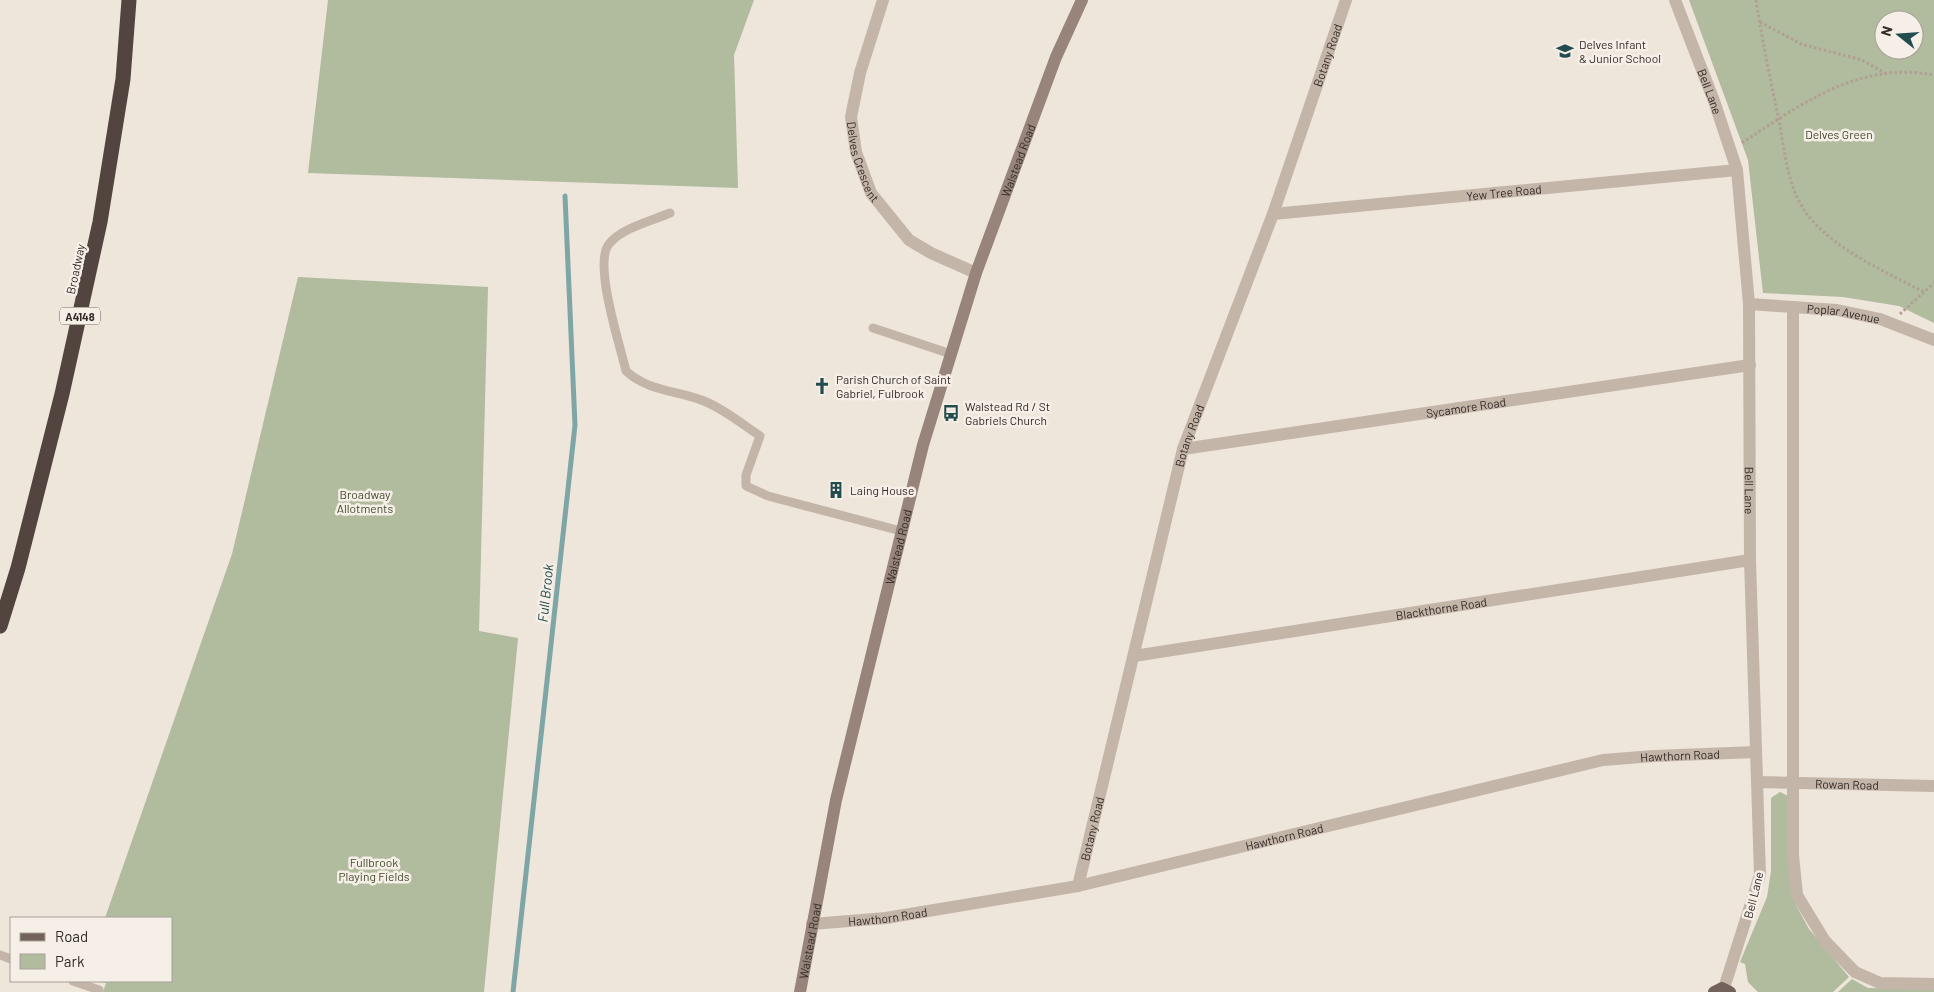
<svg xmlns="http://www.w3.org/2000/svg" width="1934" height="992" viewBox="0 0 1934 992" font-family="Barlow,sans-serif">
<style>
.green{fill:#b1bb9d;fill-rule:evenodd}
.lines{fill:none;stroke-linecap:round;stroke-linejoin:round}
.stream{stroke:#7ea6a7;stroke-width:5}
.path{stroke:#b09f93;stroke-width:3;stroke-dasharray:2.5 2.5;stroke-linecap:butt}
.lane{stroke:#c4b5a9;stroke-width:9}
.street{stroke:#c4b5a9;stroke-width:12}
.secondary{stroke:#97857b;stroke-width:12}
.primary{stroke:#72625b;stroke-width:12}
.highway{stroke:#524540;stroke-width:15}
.labels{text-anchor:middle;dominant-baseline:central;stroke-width:5;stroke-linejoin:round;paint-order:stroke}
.shield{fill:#f6efe7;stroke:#6d6661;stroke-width:1}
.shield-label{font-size:11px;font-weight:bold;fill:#322b28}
.poi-label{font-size:12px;fill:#322b28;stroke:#f6efe7;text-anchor:start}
.street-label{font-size:12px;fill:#322b28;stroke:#f6efe7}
.park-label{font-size:12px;fill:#434d2f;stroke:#f6efe7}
.water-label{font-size:14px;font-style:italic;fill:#234c4e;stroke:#f6efe7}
</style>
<rect width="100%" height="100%" fill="#eee5db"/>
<path class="green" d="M328,0h426l-20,55 4,133 -430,-15z
M1689,0h245v323l-35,-17 -56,-9 -80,-4 -15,-133zM1884,20h30v30h-30z
M298,277l190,10 -9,344 39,7 -34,354h-381l3,-9 -14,-2h79v-63h-66l127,-364z
M1780,792l8,4 8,109 13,24 40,48 -16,15h-75l-10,-10 -3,-18 -5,-2 27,-65 4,-26v-73z
M1852,979l16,9 66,1v3h-96z"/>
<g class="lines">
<path class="stream" d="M513,992l62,-567 -10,-229"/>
<path class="path" d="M1756,0c6,39 14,78 22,116 7,33 8,70 29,98 26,35 79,58 117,78
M1760,22l41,22 61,16 23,13
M1742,143c59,-39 117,-82 192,-68
M1900,314l34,-31"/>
<path class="lane" d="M670,213c-19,8 -48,15 -61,31 -16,19 11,101 17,127 23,21 51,19 78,30 20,8 38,23 56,35l-14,39v11l22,10 133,35
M873,328l78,26
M0,955l11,4
M73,981l26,9v2"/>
<g class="street">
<path id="s1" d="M883,0l-23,73 -9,44 5,35 15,41 38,47 22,13 45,20"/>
<path id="s2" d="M1675,0l39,101 23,69 12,134 1,256 10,315 -36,113"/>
<path id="s3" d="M1273,214l464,-44"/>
<path id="s4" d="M1749,304l88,6 43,9 54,21"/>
<path d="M1793,307v548l4,40 28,46 30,31 25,11 54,1"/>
<path id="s5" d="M1183,449l567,-84"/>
<path id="s6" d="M1134,656l616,-96"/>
<path id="s7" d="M1758,782l176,4"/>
<path id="s8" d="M1078,886l105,-437 90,-235 73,-214"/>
<path id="s9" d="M812,924l74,-6 192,-32 525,-126 51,-4 102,-4"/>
</g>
<path class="secondary" id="s10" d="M800,992l36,-192 87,-355 53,-172 80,-216 26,-57"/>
<path class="primary" d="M1714,992l8,-4 8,4"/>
<path class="highway" d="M0,626l18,-58 44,-174 38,-172 23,-143 6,-79"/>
</g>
<defs>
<g id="school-bare" transform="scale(1.35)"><path d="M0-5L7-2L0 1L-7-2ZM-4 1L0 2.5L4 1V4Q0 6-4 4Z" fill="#234c4e" stroke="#f6efe7" stroke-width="2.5" paint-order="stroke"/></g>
<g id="church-bare" transform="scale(1.35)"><path d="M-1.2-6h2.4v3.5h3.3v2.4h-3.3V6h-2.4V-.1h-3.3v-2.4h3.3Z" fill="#234c4e" stroke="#f6efe7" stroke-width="2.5" paint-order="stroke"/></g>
<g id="bus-bare" transform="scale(1.35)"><path d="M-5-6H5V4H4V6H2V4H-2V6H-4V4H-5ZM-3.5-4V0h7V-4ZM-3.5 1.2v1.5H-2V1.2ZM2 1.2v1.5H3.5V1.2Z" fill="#234c4e" stroke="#f6efe7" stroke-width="2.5" paint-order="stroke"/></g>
<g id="building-bare" transform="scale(1.35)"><path d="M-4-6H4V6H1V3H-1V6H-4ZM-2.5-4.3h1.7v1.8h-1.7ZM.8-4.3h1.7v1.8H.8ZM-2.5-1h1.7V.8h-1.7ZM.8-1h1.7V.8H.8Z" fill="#234c4e" stroke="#f6efe7" stroke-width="2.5" paint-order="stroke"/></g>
</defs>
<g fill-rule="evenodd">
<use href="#school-bare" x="1565" y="51"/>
<use href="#church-bare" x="822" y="386"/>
<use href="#bus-bare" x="951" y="413"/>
<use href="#building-bare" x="836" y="490"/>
</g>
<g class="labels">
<rect class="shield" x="60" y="307.5" width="40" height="17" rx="4"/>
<g class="shield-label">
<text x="80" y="316">A4148</text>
</g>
<g class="poi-label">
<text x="1579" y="44">Delves Infant<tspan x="1579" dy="14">&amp; Junior School</tspan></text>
<text x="836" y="379">Parish Church of Saint<tspan x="836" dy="14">Gabriel, Fulbrook</tspan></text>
<text x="965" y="406">Walstead Rd / St<tspan x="965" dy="14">Gabriels Church</tspan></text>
<text x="850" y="490">Laing House</text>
</g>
<g class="street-label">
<text stroke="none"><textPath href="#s8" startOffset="869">Botany Road</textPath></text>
<text stroke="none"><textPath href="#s2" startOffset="98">Bell Lane</textPath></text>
<text stroke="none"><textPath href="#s10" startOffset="861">Walstead Road</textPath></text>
<text stroke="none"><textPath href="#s1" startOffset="168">Delves Crescent</textPath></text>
<text stroke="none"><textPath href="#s3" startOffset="232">Yew Tree Road</textPath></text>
<text transform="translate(75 269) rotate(-78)">Broadway</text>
<text stroke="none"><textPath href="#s4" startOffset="95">Poplar Avenue</textPath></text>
<text stroke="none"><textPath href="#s5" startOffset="286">Sycamore Road</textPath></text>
<text stroke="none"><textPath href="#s8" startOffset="464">Botany Road</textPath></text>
<text stroke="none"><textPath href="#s2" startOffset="502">Bell Lane</textPath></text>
<text stroke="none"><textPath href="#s10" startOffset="456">Walstead Road</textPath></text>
<text stroke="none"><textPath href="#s6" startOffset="311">Blackthorne Road</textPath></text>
<text stroke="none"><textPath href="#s9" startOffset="886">Hawthorn Road</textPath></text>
<text stroke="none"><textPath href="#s7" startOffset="89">Rowan Road</textPath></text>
<text stroke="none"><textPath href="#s8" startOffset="59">Botany Road</textPath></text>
<text stroke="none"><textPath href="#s9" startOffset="481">Hawthorn Road</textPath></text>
<text transform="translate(1753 895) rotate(-76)">Bell Lane</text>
<text stroke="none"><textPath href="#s9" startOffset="76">Hawthorn Road</textPath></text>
<text stroke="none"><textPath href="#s10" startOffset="52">Walstead Road</textPath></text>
</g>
<g class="park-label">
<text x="1839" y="134">Delves Green</text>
<text x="365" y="494">Broadway<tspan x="365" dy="14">Allotments</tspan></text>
<text x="374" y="862">Fullbrook<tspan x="374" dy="14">Playing Fields</tspan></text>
</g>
<g class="water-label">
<text transform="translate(545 593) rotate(-84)">Full Brook</text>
</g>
</g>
<rect x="10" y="917" width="162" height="65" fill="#f6efe7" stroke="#a8a19b"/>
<rect x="20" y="933" width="25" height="8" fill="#72625b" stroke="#a8a19b"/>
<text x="55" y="942" font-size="15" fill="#322b28">Road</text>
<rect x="20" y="954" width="25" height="15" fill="#b1bb9d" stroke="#a8a19b"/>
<text x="55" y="967" font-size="15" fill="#322b28">Park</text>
<g transform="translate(1899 35) rotate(287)"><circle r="24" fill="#f6efe7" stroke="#a8a19b"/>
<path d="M0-4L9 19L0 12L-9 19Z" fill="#234c4e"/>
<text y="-8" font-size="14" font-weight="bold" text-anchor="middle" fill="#322b28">N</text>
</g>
</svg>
